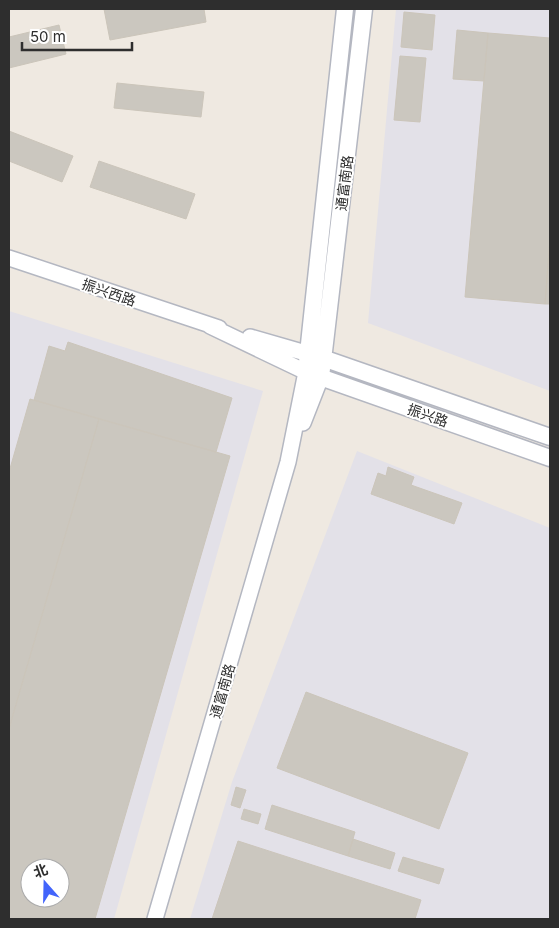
<svg xmlns="http://www.w3.org/2000/svg" width="559" height="928" viewBox="0 0 559 928" font-family="Inter,'Noto Sans SC',sans-serif">
<style>
.industrial{fill:#e3e1e8;fill-rule:evenodd}
.building{fill:#cbc7bf;stroke:#cbc5ba;fill-rule:evenodd}
.lines{fill:none;stroke-linecap:round;stroke-linejoin:round}
.tertiary-casing{stroke:#b4b7c1;stroke-width:18}
.secondary-casing{stroke:#b4b7c1;stroke-width:19}
.tertiary{stroke:#fff;stroke-width:15}
.secondary{stroke:#fff;stroke-width:16}
.labels{text-anchor:middle;dominant-baseline:central;stroke-width:4;stroke-linejoin:round;paint-order:stroke}
.street-label{font-size:14px;fill:#2e2e2e;stroke:#fff}
</style>
<rect width="100%" height="100%" fill="#efe9e1"/>
<path class="industrial" d="M396,9h154v382l-182,-68z
M9,311l254,80 -149,528h-105zM30,868h30v30h-30z
M357,451l193,77v391h-360l42,-137z"/>
<path class="building" d="M104,9h100l2,13 -96,18z
M404,12l31,3 -3,35 -31,-3z
M59,25l7,29 -57,14v-31z
M457,30l31,3 -4,48 -31,-2z
M488,33l62,5v200l-5,66 -80,-7z
M400,56l26,2 -6,64 -26,-2z
M117,83l87,9 -3,25 -87,-9z
M9,131l64,25 -11,26 -53,-21z
M99,161l96,33 -9,25 -96,-32z
M550,238v66h-5z
M68,342l164,56 -16,54 -182,-52 15,-54 16,5z
M30,399l69,20 -90,309v-256z
M99,419l131,37 -135,463h-86v-190zM30,868h30v30h-30z
M388,467l26,10 -3,8 51,18 -8,21 -83,-30 7,-21 8,3z
M306,692l162,61 -29,76 -162,-61z
M236,787l10,3 -6,18 -9,-3z
M272,805l83,27 -7,24 -83,-27z
M244,809l17,5 -3,10 -17,-5z
M353,839l42,14 -5,16 -42,-13z
M238,841l183,59 -6,19h-203z
M403,857l41,12 -5,15 -41,-13z"/>
<g class="lines">
<g class="tertiary-casing">
<path id="tertiary" d="M9,258l210,70
M250,337l59,17
M303,423l18,-46
M155,919l133,-457 18,-90 -96,-46"/>
</g>
<g class="secondary-casing">
<path id="secondary" d="M345,9l-39,363 244,86
M314,355l236,82
M321,377l43,-368"/>
</g>
<use href="#tertiary" class="tertiary"/>
<use href="#secondary" class="secondary"/>
</g>
<g class="labels">
<g class="street-label">
<text transform="translate(344 183) rotate(-83)">通富南路</text>
<text transform="translate(109 292) rotate(19)">振兴西路</text>
<text transform="translate(428 415) rotate(19)">振兴路</text>
<text transform="translate(222 691) rotate(-74)">通富南路</text>
</g>
</g>
<rect width="559" height="928" fill="none" stroke="#2e2e2e" stroke-width="20"/>
<g transform="translate(45 883) rotate(340)"><circle r="24" fill="#ffffff" stroke="#ababab"/>
<path d="M0-4L9 19L0 12L-9 19Z" fill="#4264fb"/>
<text y="-8" font-size="14" font-weight="bold" text-anchor="middle" fill="#2e2e2e">北</text>
</g>
<path d="M22 42v8h110v-8" fill="none" stroke="#2e2e2e" stroke-width="2.5"/>
<text x="30" y="42" font-size="15" fill="#2e2e2e" stroke="#ffffff" stroke-width="4" paint-order="stroke">50 m</text>
</svg>
